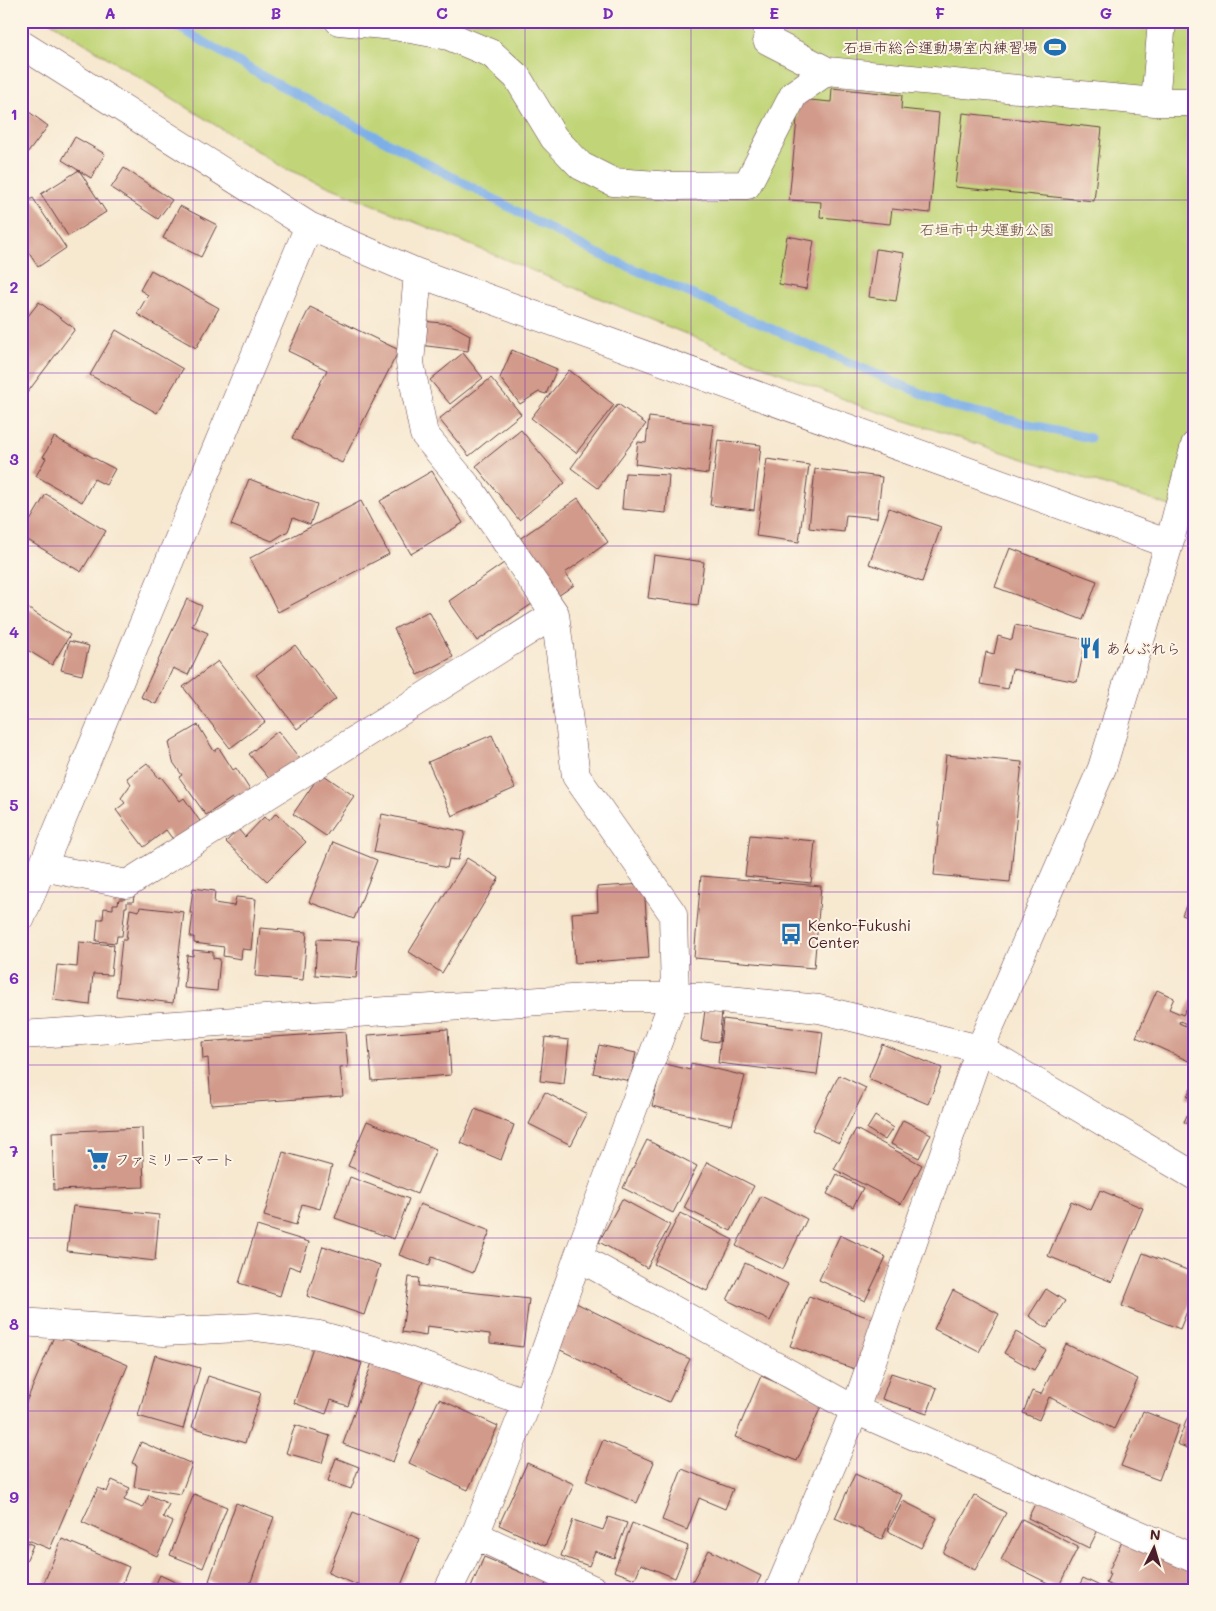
<svg xmlns="http://www.w3.org/2000/svg" width="1216" height="1611" viewBox="0 0 1216 1611" font-family="Mali,'Klee One',sans-serif">
<style>
.green{fill:#c1d578;stroke:#867a52}
.lines{fill:none;stroke-linecap:round;stroke-linejoin:round}
.stream{stroke:#7baee8;stroke-width:9}
.building{fill:#d19a8a}
.minor-casing{stroke:#643d44;stroke-width:29}
.minor{stroke:#fff;stroke-width:28}
.grid{fill:none;stroke:#7b2cbf;stroke-width:1;stroke-opacity:0.55}
.labels{text-anchor:middle;dominant-baseline:central;stroke-width:4;stroke-linejoin:round;paint-order:stroke}
.poi-label{font-size:15px;fill:#4a1f2b;stroke:#fcf5e5;text-anchor:start}
.park-label{font-size:15px;fill:#684c3e;stroke:#fcf5e5}
.neatline{fill:none;stroke:#7b2cbf;stroke-width:2}
.grid-label{font-size:16px;text-anchor:middle;font-weight:bold;fill:#7b2cbf}
</style>
<rect width="100%" height="100%" fill="#fcf5e5"/>
<filter id="ink" filterUnits="userSpaceOnUse"><feTurbulence type="fractalNoise" baseFrequency=".02" numOctaves="2"/><feDisplacementMap in="SourceGraphic" scale="10" xChannelSelector="R" yChannelSelector="G"/><feConvolveMatrix kernelMatrix="1 2 1 2 8 2 1 2 1" color-interpolation-filters="sRGB"/></filter>
<filter id="wash" filterUnits="userSpaceOnUse"><feTurbulence type="fractalNoise" baseFrequency=".0096" numOctaves="4" result="noise"/><feDisplacementMap in="SourceGraphic" scale="20" xChannelSelector="R" yChannelSelector="G"/><feGaussianBlur stdDeviation="1.12" result="paint"/><feColorMatrix in="noise" values="0 0 0 0 0 0 0 0 0 0 0 0 0 0 0 0 0 1.4 0 .05"/><feComposite in="paint" operator="in"/></filter>
<g filter="url(#wash)">
<rect width="100%" height="100%" fill="#f7e8d0"/>
<path class="green" d="M49,21h1146v493l-332,-107 -579,-239z"/>
<g class="lines">
<path class="stream" d="M168,21l96,56 328,174 358,155 140,32"/>
</g>
<g id="blocks">
<path class="building" d="M832,88l70,7 -1,14 38,4 -9,100 -38,-4 -2,15 -70,-7 1,-15 -32,-2 10,-101 32,3z
M21,106l27,20 -27,36z
M963,113l139,15 -8,73 -139,-14z
M75,137l30,17 -14,24 -29,-18z
M124,168l48,32 -14,19 -47,-31z
M79,170l27,42 -38,24 -27,-42z
M33,198l33,50 -28,19 -11,-17 -6,4v-48z
M180,206l37,19 -16,32 -38,-19z
M787,236l27,5 -8,48 -27,-5z
M876,249l28,4 -8,48 -27,-4z
M151,270l68,38 -23,40 -59,-34 11,-19 -8,-5z
M39,302l36,27 -54,72v-76z
M310,307l89,43 -57,113 -50,-25 35,-68 -39,-19z
M423,321l27,3 20,11 -2,16 -49,-6z
M116,330l67,39 -26,44 -67,-38z
M512,350l45,19 -11,25 -7,-2 -19,12 -20,-26z
M463,353l20,25 -33,26 -20,-24z
M569,370l45,35 -38,48 -45,-35z
M491,378l30,36 -52,42 -30,-37z
M618,404l28,20 -48,64 -27,-20z
M649,417l65,8 -6,49 -73,-10 3,-22 8,1z
M521,430l44,53 -46,37 -43,-54z
M54,437l61,32 -9,16 -12,-6 -12,23 -46,-26 10,-18 -3,-1z
M718,440l43,5 -7,65 -44,-5z
M767,459l42,6 -10,77 -43,-6z
M815,469l67,8 -5,41 -31,-3 -2,17 -35,-4z
M432,471l31,52 -52,31 -31,-53z
M625,473l44,2 -3,38 -44,-4z
M249,479l68,25 -7,21 -17,-7 -5,13 -16,10 -41,-16z
M46,494l60,37 -25,41 -60,-36z
M578,498l30,44 -43,31 9,12 -16,11 -40,-56z
M361,501l28,53 -111,58 -28,-54z
M889,508l52,19 -19,55 -53,-18z
M1010,548l87,33 -14,39 -88,-33z
M654,555l50,7 -6,43 -50,-7z
M504,563l28,41 -55,37 -28,-40z
M187,599l15,7 -10,20 16,7 -20,42 -15,-7 -17,36 -15,-7z
M21,604l49,31 -18,30 -31,-19z
M429,611l24,46 -35,18 -24,-46z
M1015,625l71,15 -9,42 -65,-13 -4,20 -28,-5 6,-32 8,2 4,-18 14,4z
M69,641l20,5 -7,29 -21,-5z
M295,645l41,54 -39,30 -41,-54z
M218,661l47,61 -35,26 -47,-61z
M198,725l16,26 5,-3 14,22 3,-2 14,22 -16,11 -2,-3 -26,17 -27,-38 3,-2 -9,-13 -4,-20z
M278,731l26,33 -28,23 -27,-33z
M492,735l23,53 -63,28 -24,-54z
M946,755l76,7 -12,120 -76,-7z
M147,763l12,15 2,-1 19,24 4,-3 22,32 -26,19 -14,-19 -22,17 -28,-37 9,-7 -4,-5 10,-14 -4,-6z
M321,773l33,23 -28,40 -33,-22z
M276,813l30,29 -39,39 -41,-39 12,-13 7,8 19,-20 5,4z
M382,814l83,18 -7,28 -9,-1 -2,9 -73,-16z
M750,835l65,6 -4,42 -66,-7z
M333,842l44,18 -23,59 -45,-17z
M467,858l32,20 -57,95 -33,-21z
M701,876l120,10 -7,82 -120,-10z
M644,884l5,74 -74,5 -3,-50 26,-2 -1,-24z
M1195,884v36l-13,-5z
M193,888l22,3 -1,12 20,3 2,-9 20,2 -5,51 -9,-1 -1,10 -18,-3 1,-9 -30,-4v-6h-4l3,-24h-3z
M125,895l9,1 -1,6h-6v5h-2l-3,29h-5l-1,7 -20,-2 2,-22h5l1,-11 9,1v-5h5l1,-5h6z
M140,907l44,5 -11,91 -57,-7 6,-56h4l4,-31 9,2z
M260,928l47,4 -4,48 -48,-4z
M317,939l42,2 -3,37 -41,-3z
M79,942l35,3 -3,30 -18,-1 -3,31 -37,-5 4,-35 20,2z
M193,950l20,2v6l7,1 -3,32 -33,-3 3,-33 6,1z
M1157,990l17,8 -5,11 14,6 8,-15 4,2v26l-15,-7 -1,2 16,7v29l-2,4 -57,-26z
M705,1010l17,2 -3,30 -18,-2z
M723,1019l100,13 -6,43 -99,-12z
M448,1029l3,46 -79,6 -4,-46z
M345,1032l3,35 -8,1 3,28 -132,9 -3,-47 -5,1 -1,-17z
M545,1037l24,3 -5,44 -24,-3z
M882,1044l60,24 -14,36 -60,-25z
M599,1045l37,8 -6,28 -37,-8z
M662,1063l28,7 1,-7 54,13 -13,49 -80,-19z
M839,1075l27,13 -27,55 -27,-13z
M1195,1080v47l-11,-5 10,-22 -7,-3z
M545,1092l42,22 -16,31 -42,-21z
M475,1109l39,16 -13,35 -40,-17z
M875,1116l18,12 -8,12 -18,-11z
M903,1120l28,14 -12,24 -28,-14z
M367,1121l69,28 -19,45 -69,-28z
M142,1128l2,59 -90,3 -2,-58z
M856,1129l66,36 -21,39 -67,-35z
M647,1140l50,26 -24,47 -50,-25z
M283,1152l49,14 -12,43 -18,-5 -6,21 -32,-9z
M707,1162l47,24 -23,45 -47,-23z
M837,1174l26,14 -10,19 -26,-13z
M350,1177l59,22 -15,40 -59,-21z
M1100,1190l43,18 -31,74 -64,-26 23,-55 20,9z
M761,1196l46,23 -24,50 -47,-23z
M622,1199l48,26 -23,43 -48,-26z
M420,1204l70,27 -17,42 -41,-16 -3,9 -30,-11z
M73,1206l86,9 -4,46 -88,-10z
M680,1213l53,27 -26,51 -53,-27z
M257,1226l52,16 -9,28 -11,-4 -9,30 -41,-13z
M840,1235l46,22 -21,44 -46,-21z
M323,1246l57,19 -16,50 -57,-19z
M1143,1253l52,20v18l-15,38 -58,-23z
M745,1263l43,21 -18,37 -43,-21z
M409,1277l10,1 -1,8 111,13 -6,48 -33,-4v-9l-63,-8 -1,10 -24,-4z
M1046,1289l19,12 -18,27 -18,-12z
M953,1290l46,24 -20,38 -45,-23z
M809,1296l69,25 -18,50 -70,-25z
M574,1302l116,57 -21,43 -117,-56z
M1016,1332l30,18 -12,20 -30,-17z
M55,1334l73,31 -78,184 -29,-12v-123z
M1066,1344l72,35 -24,50 -65,-32 -10,23 -16,-7 9,-22 9,3z
M313,1347l49,16 -14,43 -17,-6 -5,14 -32,-11z
M155,1355l45,13 -17,61 -45,-13z
M373,1360l51,18 -31,84 -50,-18z
M891,1373l46,15 -10,26 -45,-15z
M208,1376l53,17 -16,50 -53,-16z
M761,1376l62,26 -26,59 -62,-24z
M439,1399l59,27 -30,64 -59,-27z
M1195,1399v52l-18,-7z
M1143,1411l36,14 -20,55 -38,-14z
M295,1425l35,11 -8,27 -36,-10z
M603,1440l51,22 -17,41 -51,-22z
M141,1442l51,22 -11,30 -47,-7 3,-22 -5,-2z
M336,1458l23,9 -8,22 -23,-8z
M527,1463l47,21 -29,62 -46,-21z
M682,1469l51,20 -8,20 -26,-11 -12,32 -25,-10z
M855,1474l47,21 -20,44 -47,-21z
M112,1480l18,8 -6,12 19,8 6,-13 20,9 -6,13 10,5 -16,34 -75,-34 16,-34 9,4z
M194,1494l33,13 -24,61 -33,-13z
M974,1495l32,18 -31,57 -32,-17z
M1039,1496l61,30 -11,22 -61,-30z
M903,1501l34,17 -16,30 -33,-17z
M236,1503l38,14 -26,73h-15l-24,-9z
M353,1512l67,27 -21,51h-29l-42,-17z
M608,1517l19,6 -13,35 -19,-7 -6,15 -28,-10 12,-36 30,10z
M1022,1519l56,28 -20,41 -57,-28z
M632,1523l56,23 -13,32 -34,-14 -6,15 -21,-8z
M1124,1536l71,33 -10,21h-63l-16,-7 4,-9 -2,-1z
M62,1539l67,28 -9,23h-79z
M21,1540l12,5 -12,28z
M709,1550l52,26 -7,14h-47l-15,-8z
M484,1557l62,26 -3,7h-73z
M160,1575l32,15h-39z
M1083,1578l25,12h-31z"/>
</g>
</g>
<g filter="url(#ink)">
<use href="#blocks" fill-opacity="0" stroke="#643d44" stroke-width="1"/>
<g class="lines">
<g class="minor-casing">
<path id="minor" d="M339,21l55,5 55,10 43,18 25,23 37,61 27,28 32,16 60,4 74,-1 47,-91 33,-23 328,31 7,-81
M769,21l-2,19 60,31
M21,44l288,182 109,47 751,271
M1155,102h40
M418,273l-8,90 14,71 48,58 83,122 21,162 97,138 2,82 -97,261 -51,146 -52,132 -27,55
M43,867l84,17 428,-270
M21,918l288,-692
M21,1035l580,-38h99l119,12 161,40 215,127
M578,1257l277,153 340,149
M21,1322l143,10 93,-5 62,8 75,21 133,47
M475,1535l119,55
M779,1590l76,-180 125,-361 122,-281 67,-224 26,-99"/>
</g>
<use href="#minor" class="minor"/>
</g>
</g>
<path class="grid" d="M193,21v1569M359,21v1569M525,21v1569M691,21v1569M857,21v1569M1023,21v1569M21,200h1174M21,373h1174M21,546h1174M21,719h1174M21,892h1174M21,1065h1174M21,1238h1174M21,1411h1174"/>
<defs>
<g id="stadium-bare" transform="scale(1.725)"><path d="M0-5a6.5 5 0 1 0 0 10a6.5 5 0 1 0 0-10ZM-3.5-1.8h7v3.6h-7Z" fill="#1f6fb2" stroke="#fcf5e5" stroke-width="2.5" paint-order="stroke"/></g>
<g id="restaurant-bare" transform="scale(1.725)"><path d="M-5-6h1v4h1v-4h1v4h1v-4h1v5L-1.5 .5V6h-2V.5L-5-1ZM5-6V6H3V1.5H1.5Q1.5-4 5-6Z" fill="#1f6fb2" stroke="#fcf5e5" stroke-width="2.5" paint-order="stroke"/></g>
<g id="bus-bare" transform="scale(1.725)"><path d="M-5-6H5V4H4V6H2V4H-2V6H-4V4H-5ZM-3.5-4V0h7V-4ZM-3.5 1.2v1.5H-2V1.2ZM2 1.2v1.5H3.5V1.2Z" fill="#1f6fb2" stroke="#fcf5e5" stroke-width="2.5" paint-order="stroke"/></g>
<g id="supermarket-bare" transform="scale(1.725)"><path d="M-6-5.5h2.5l.6 2H6L4.5 2H-2.5L-4.4-4H-6ZM-1.5 3.2a1.3 1.3 0 1 0 .1 0ZM3 3.2a1.3 1.3 0 1 0 .1 0Z" fill="#1f6fb2" stroke="#fcf5e5" stroke-width="2.5" paint-order="stroke"/></g>
</defs>
<g fill-rule="evenodd">
<use href="#stadium-bare" x="1055" y="47"/>
<use href="#restaurant-bare" x="1090" y="648"/>
<use href="#bus-bare" x="791" y="934"/>
<use href="#supermarket-bare" x="98" y="1159"/>
</g>
<g class="labels">
<g class="poi-label">
<text x="1038" y="47" text-anchor="end">石垣市総合運動場室内練習場</text>
<text x="1106" y="648">あんぶれら</text>
<text x="808" y="925">Kenko-Fukushi<tspan x="808" dy="17">Center</tspan></text>
<text x="115" y="1159">ファミリーマート</text>
</g>
<g class="park-label">
<text x="987" y="229">石垣市中央運動公園</text>
</g>
</g>
<rect width="1216" height="1611" fill="none" stroke="#fcf5e5" stroke-width="55"/>
<g transform="translate(1154 1548) rotate(5)" stroke="#fcf5e5" stroke-width="4" paint-order="stroke">
<path d="M0-4L9 19L0 12L-9 19Z" fill="#4a1f2b"/>
<text y="-8" font-size="14" font-weight="bold" text-anchor="middle" fill="#4a1f2b">N</text>
</g>
<rect x="28" y="28" width="1160" height="1556" class="neatline"/>
<g class="grid-label">
<text x="110" y="19">A</text>
<text x="276" y="19">B</text>
<text x="442" y="19">C</text>
<text x="608" y="19">D</text>
<text x="774" y="19">E</text>
<text x="940" y="19">F</text>
<text x="1106" y="19">G</text>
<text x="14" y="120">1</text>
<text x="14" y="293">2</text>
<text x="14" y="465">3</text>
<text x="14" y="638">4</text>
<text x="14" y="811">5</text>
<text x="14" y="984">6</text>
<text x="14" y="1157">7</text>
<text x="14" y="1330">8</text>
<text x="14" y="1503">9</text>
</g>
</svg>
